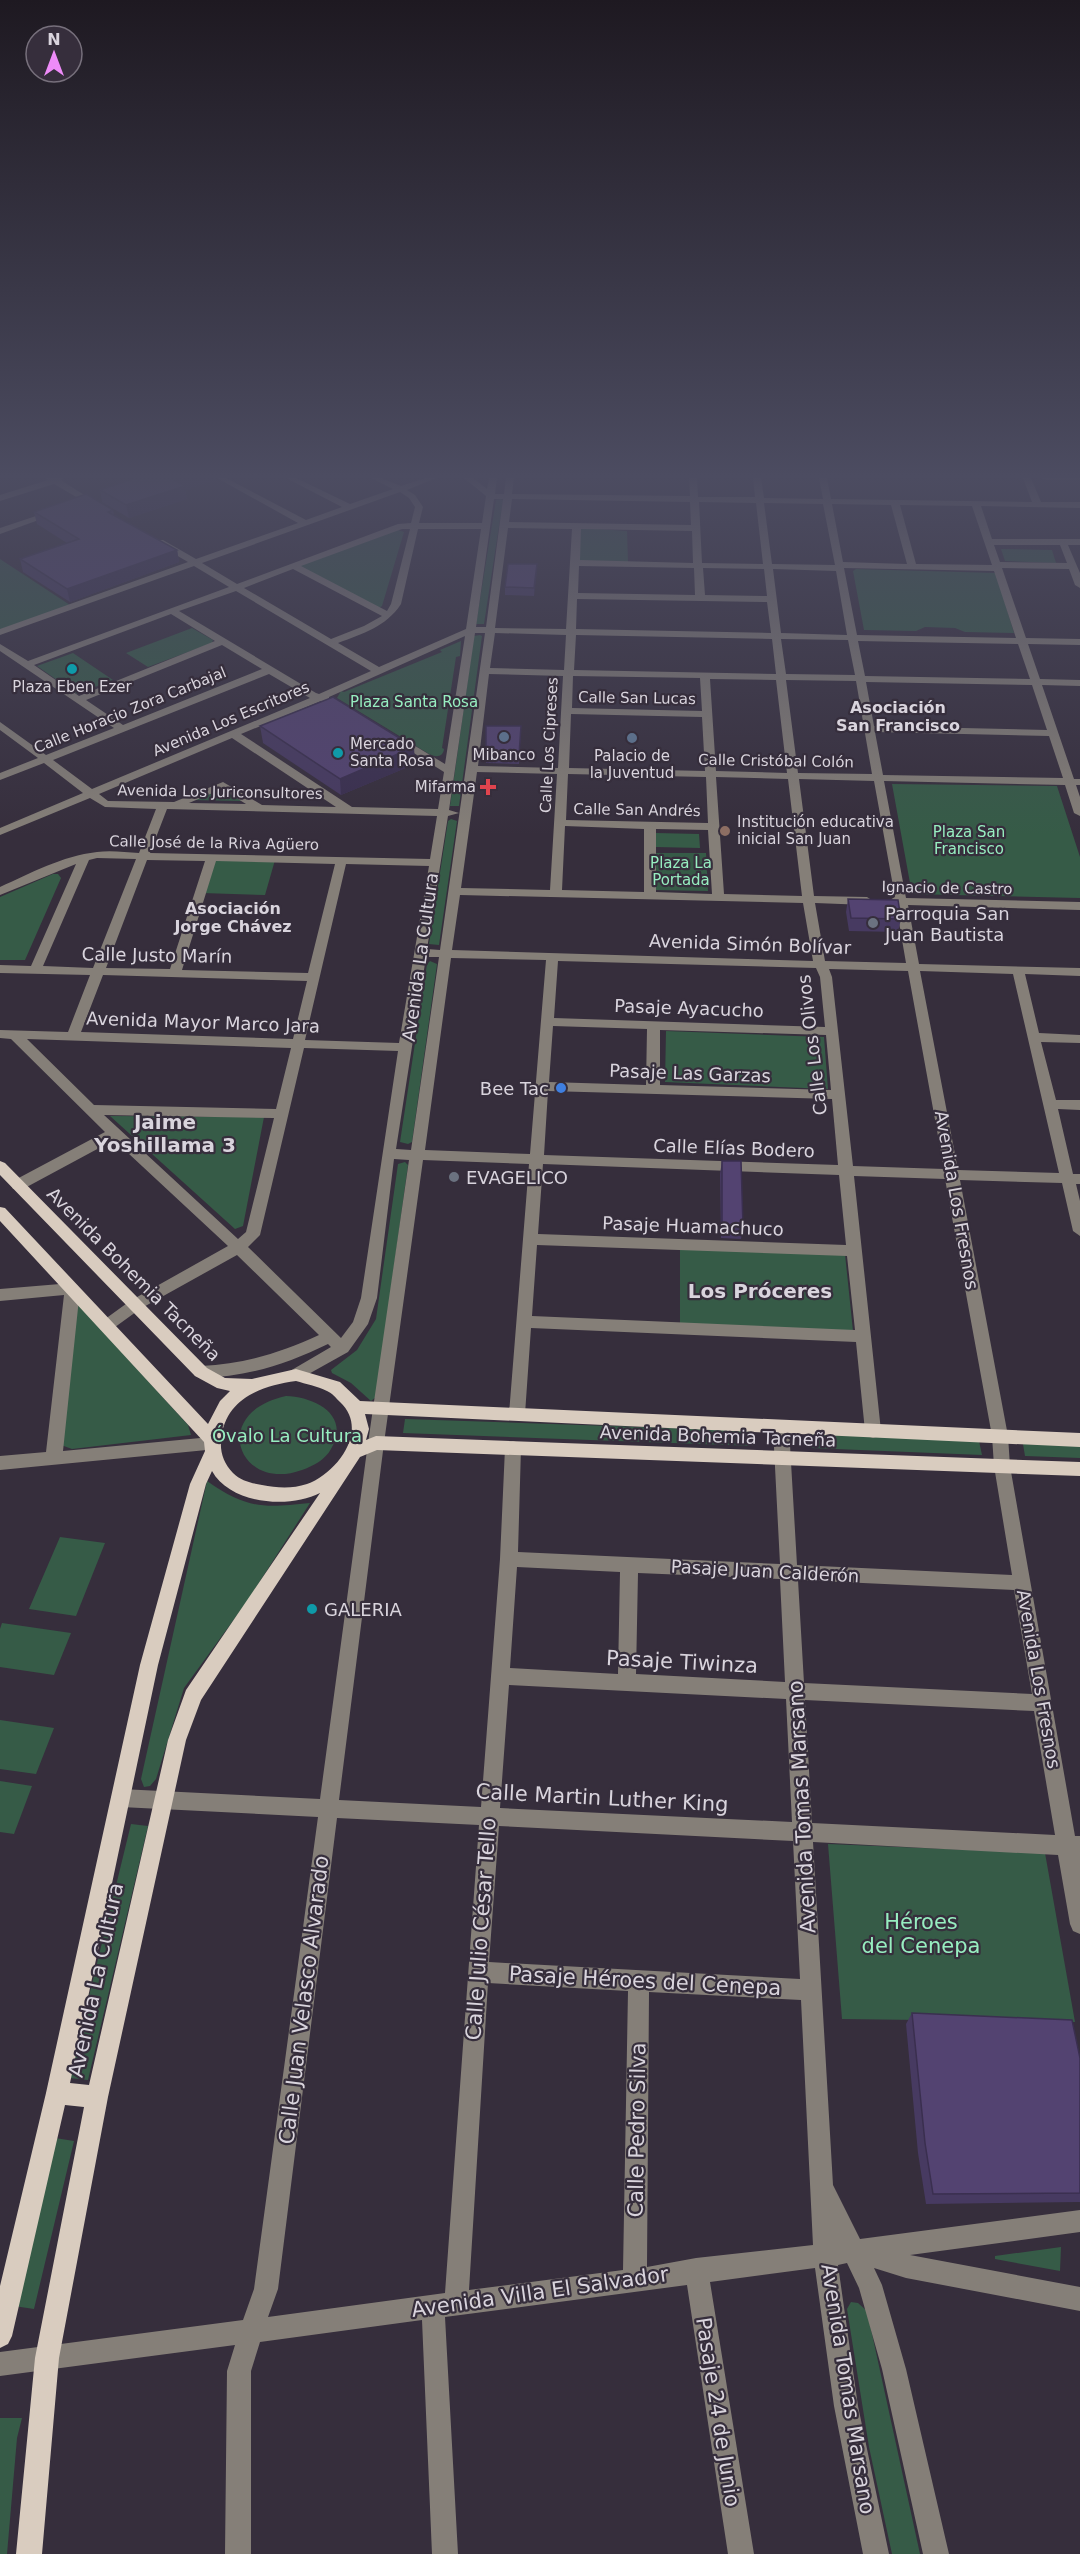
<svg xmlns="http://www.w3.org/2000/svg" width="1080" height="2554" viewBox="0 0 1080 2554" font-family="'DejaVu Sans',sans-serif">
<style>
.green{fill:#365b47}
.lines{fill:none;stroke-linecap:round;stroke-linejoin:round}
.minor{fill:#857f78;fill-rule:evenodd}
.major{fill:#d9ccbf;fill-rule:evenodd}
.wall{fill:#473a61}
.shaded-wall{fill:#3a2f4f}
.building{fill:#534371;stroke:#3a2f4f;stroke-width:1.5}
.culture-dot{fill:#0f9aa8;stroke:#362e3c;stroke-width:2}
.service-dot{fill:#5c6f8a;stroke:#362e3c;stroke-width:2}
.health-dot{fill:#e0444e;stroke:#362e3c;stroke-width:2}
.education-dot{fill:#8d6e63;stroke:#362e3c;stroke-width:2}
.worship-dot{fill:#6b7280;stroke:#362e3c;stroke-width:2}
.shop-dot{fill:#3f7fe0;stroke:#362e3c;stroke-width:2}
.labels{text-anchor:middle;dominant-baseline:central;stroke-width:4.5;stroke-linejoin:round;paint-order:stroke}
.far-poi-label{font-size:15px;fill:#d9d4dd;stroke:#362e3c}
.far-street-label{font-size:15px;fill:#d9d4dd;stroke:#362e3c}
.far-park-label{font-size:15px;fill:#97eec0;stroke:#362e3c}
.far-neighbourhood-label{font-size:16px;font-weight:bold;fill:#d9d4dd;stroke:#362e3c}
.poi-label{font-size:18px;fill:#d9d4dd;stroke:#362e3c;text-anchor:start}
.street-label{font-size:18px;fill:#d9d4dd;stroke:#362e3c}
.park-label{font-size:18px;fill:#97eec0;stroke:#362e3c}
.neighbourhood-label{font-size:20px;font-weight:bold;fill:#d9d4dd;stroke:#362e3c}
.near-street-label{font-size:21px;fill:#d9d4dd;stroke:#362e3c}
.near-park-label{font-size:21px;fill:#97eec0;stroke:#362e3c}
</style>
<rect width="100%" height="100%" fill="#362e3c"/>
<path class="green" d="M501,499l2,1 -19,124h-8l20,-124z
M583,528l44,3 1,31h-49l1,-32z
M395,529l9,3 -22,74 -3,2 -82,-40 2,-3z
M1001,549l51,1 4,13 -51,-2z
M0,559l70,46 -70,25z
M856,569l140,4 18,60 -49,-1 -10,-4 -30,-1 -9,4 -52,-1 -11,-59z
M192,628l21,12 -1,3 -64,24 -22,-14z
M480,635l2,1 -23,170h-9l24,-170z
M461,641l-1,15 -4,1 -14,91 2,1c-1,9 -9,8 -15,5l-92,-56 4,-7 3,1 98,-40 -2,-2z
M73,653l40,27 -36,14 -40,-28z
M892,784l165,2 23,71v41l-168,-4z
M223,788l19,13 -49,-1z
M451,819l6,2 -18,124 -10,-1 19,-123z
M656,833l43,1 1,14 -44,-1z
M654,853h52l2,38 -53,-1z
M213,859l62,1 -10,35 -63,-2z
M53,874h5l3,4 -36,82h-25v-63z
M430,961l7,3 -25,178 -4,2 -8,-2 27,-178z
M666,1031l158,6 4,52 -163,-7z
M110,1116l154,1 -21,109 -8,3z
M405,1162l3,3 -32,232 -5,4 -20,-18 -19,-10 -1,-3 26,-20 19,-31 22,-155z
M680,1249l165,5 8,77 -173,-5z
M79,1305l109,120 3,10 -119,14 -11,-4 10,-135z
M286,1396c29,1 65,19 45,53 -6,11 -18,17 -29,21 -63,23 -94,-57 -16,-74z
M405,1419l349,12 1,15 -352,-13z
M810,1434l169,7 3,14 -171,-7z
M1023,1444l57,2v12l-55,-2z
M207,1481c40,28 56,27 103,22l-62,97 -64,88 -28,91 -6,7 -6,1 -3,-8z
M60,1537l45,6 -29,73 -47,-7z
M2,1623l69,10 -17,42 -54,-8v-38z
M0,1720l54,8 -18,46 -36,-5z
M0,1781l32,5 -18,48 -14,-2z
M131,1824l17,2 -60,254 -19,-2z
M828,1844l217,9 30,169 -233,-3z
M55,2138l19,3 -40,168 -20,-3z
M1061,2247l-1,24 -65,-12v-3z
M851,2302l7,1 9,8 53,243h-28l-23,-107 -22,-138z
M0,2418h22l-5,20 -10,116h-7z"/>
<g class="lines">
<path class="minor" d="M46,478h17l-1,3 40,25 -7,2 -41,-24 -54,17v-6l48,-15z
M217,478h9l80,42 36,-13 -56,-29h10l54,26 43,-15 -22,-11h10l20,8 24,-8h11l-29,12 8,5 8,12 -4,16h63l4,-27 -22,-18h9l14,11 2,-11h8l-2,16h9l2,-16h8l-2,16 178,2 -1,-18h8l1,19h57l-2,-19h8l3,20 59,1 -4,-21h8l4,21 201,3 -9,-24h8l10,24h39v6l-99,-2 11,33h88v6h-12l12,28v15l-5,-3 -6,-16 -67,-1 24,70 54,1v6l-52,-1 12,35 40,1v6l-38,-1 32,94h6v6h-4l4,12v19l-6,-3 -9,-28 -181,-4 22,117 174,4v8l-172,-5 11,59 161,4v8l-55,-2 14,59 41,2v8l-39,-1 15,58h24v10l-22,-1 15,65h7v10h-4l4,17v35l-7,-5 -11,-48 -102,-3 48,256 2,30 65,370h5v98l-7,-3 -3,-7 -12,-69 -245,-13 20,343 27,54 220,-29v22l-170,23 170,32v24l-174,-33 -32,-10 8,17 24,84 43,185h-26l-41,-185 -23,-81 -12,-25 -9,2 20,141 31,148h-26l-29,-148 -19,-138 -105,14 44,272h-26l-41,-269 -242,32 13,237h-26l-10,-234 -162,22 -9,29v183h-26l2,-183 8,-26 -235,31v-24l243,-32 11,-31 64,-472 -197,-10 -7,-2 -3,-7 3,-7 7,-2 199,10 48,-356 41,-283 -15,-1 -17,139 -9,26 -20,28 -52,29 -6,-2 -2,-4 2,-4 41,-24 -3,-3c-41,20 -81,33 -127,34l-6,-2 -2,-4 2,-4 6,-2c43,-2 79,-13 118,-31l-82,-80 -97,54 -29,21h-10l-3,-4 3,-4 29,-21 98,-55 -114,-106 -91,49h-10l-2,-4 2,-4 92,-49 -94,-93 -11,-1v-8l68,2 22,-57 -90,-2v-8l31,1 45,-102 -76,31v-8c31,-14 62,-31 97,-35 13,-2 28,0 42,1l17,-44 -51,-2 -15,-9 -90,37v-7l83,-35 -39,-30 -44,17v-7l38,-15 -38,-28v-8l46,33 68,-27 -114,-77v-7l28,17 201,-74 -35,-21 -194,69v-6l188,-67 -31,-18v-4h6l33,19 102,-36zM400,492l9,6 6,9 -4,16 -13,1 -161,60 -35,-21zM494,499h9l-17,128h-10zM512,499l178,3 1,23 -182,-3zM699,502l57,1 7,61 -61,-1zM764,503l59,1 12,61 -63,-1zM832,504l59,1 16,59 -64,-2zM900,505l72,1 20,59 -76,-1zM508,528l64,1 -6,100 -71,-1zM402,529h8l-19,75 -4,7 -86,-45zM418,529h63l-15,100 -87,38 -41,-24c24,-9 48,-16 63,-39zM581,529l111,2 1,32 -113,-3zM994,545h66l7,18 -67,-1zM579,566l115,2 1,27 -117,-2zM703,568l61,1 3,27 -62,-1zM844,568l150,3 22,67 -159,-3zM293,569l89,47 -18,10 -33,13 -87,-51zM773,569l63,2 11,64 -66,-2zM236,591l135,80 -52,23 -3,-1 -137,-82zM577,599l190,3 4,31 -195,-4zM171,614l44,27 -136,55 -45,-31zM475,633h10l-45,317 -13,-1 21,-133 11,-3 -10,-3zM495,633l71,2 -2,35 -74,-2zM576,635l196,4 4,35 -202,-4zM465,636l-20,128 -43,-26 -9,2 51,32 -6,37 -86,-2 -111,-73 80,-33h8v-4zM781,639l67,1 7,35 -69,-1zM858,641l160,3 12,35 -165,-3zM222,645l40,24 -139,56 -37,-25zM269,674l41,24 -218,91 -39,-29zM489,674l74,2 -5,92 -80,-2zM573,676l127,2 2,33 -130,-3zM710,679l66,1 11,93 -71,-2zM786,680l70,1 16,93 -74,-1zM866,682l166,3 15,45 -173,-4zM571,714l131,3 3,54 -136,-3zM875,732l174,4 14,42 -180,-3zM232,738l104,69 -74,-2 -39,-23 -49,20 -66,-1 -9,-7zM477,772l80,2 -7,116 -89,-2zM568,774l138,3 2,46 -142,-3zM716,777l72,2 14,117 -78,-2zM799,779l75,2 21,116 -7,4 8,4 10,58 -81,-2 -10,-58 52,2 6,-4 -6,-4 -53,-1zM222,789l24,15 -57,-1zM167,809l270,7 -7,43 -280,-6zM565,826l79,3v63l-82,-2zM656,829l52,1 4,64 -56,-2zM97,858l39,1 -43,109 -50,-2 46,-106zM147,860l58,1 -35,108 -64,-1zM216,861l119,3 -27,109 -126,-3zM346,864l83,2 -30,177 -94,-3zM460,895l343,8 10,58 -361,-11zM426,957h13l-28,193 -15,-1zM451,958l95,2 -16,194 -105,-4zM558,961l258,7 4,9 5,50 -271,-9zM829,969l79,2 36,198 -91,-3 -21,-189zM920,971l93,3 46,199 -101,-3zM103,975l204,6 -14,58 -212,-7zM553,1026l94,3 -1,56 -97,-3zM660,1030l166,5 5,55 -171,-5zM27,1039l264,9 -15,61 -182,-4zM304,1048l94,3 -37,247 -8,24 -12,16 -93,-91 12,-12zM548,1091l284,8 6,66 -294,-10zM104,1115l170,3 -28,114 -8,7zM423,1160l106,4 -20,250 2,5 6,1 6,-1 2,-5 6,-86 325,14 9,89 2,5 6,2 6,-2 2,-5 -27,-255 91,3 47,257 2,30 18,109 -215,-10 -8,-137 -2,-5 -6,-2 -6,2 -2,5 7,136 -262,-12 3,-104 -2,-5 -6,-2 -6,2 -2,5 -5,111 -19,248 -142,-7 45,-357zM543,1164l296,11 7,70 -308,-11zM537,1245l310,11 8,74 -323,-14zM517,1567l103,5 -2,102 -108,-6zM638,1573l142,6 5,103 -149,-8zM798,1580l216,10 18,104 -228,-11zM509,1685l277,14 6,123 -292,-14zM805,1700l229,11 21,124 -243,-12zM337,1818l142,7 -34,468 -177,24 10,-28zM499,1826l294,15 7,138 -311,-17zM488,1983l140,8 -5,279 -154,20zM649,1992l152,8 12,245 -117,13 -49,9z
M1042,478h38v2h-34z
M51,511l7,2 -58,21v-6z
M72,1283l5,2 3,4 -17,162 148,-14 6,2 2,5 -2,5 -217,21v-14l46,-4 18,-157 -64,6v-12z"/>
<path class="major" d="M0,1161l5,2 202,205 18,10 27,1 44,-10 44,13 20,19 720,32v14l-715,-33 4,15 -3,11 10,-4 704,26v14l-703,-26 -17,7 -159,243 -15,40 -78,357 -49,261 -17,196h-26l19,-196 49,-251 -19,-2 -53,231 -4,8 -8,4v-62l46,-193 94,-428 50,-181 15,-33 -1,-9 -204,-221v-14l5,1 203,216 12,-23 10,-10 -13,-3 -22,-12 -195,-201zM296,1381c10,3 21,5 31,10 5,2 9,7 13,11 30,28 -3,71 -33,82 -15,5 -30,4 -45,1 -11,-2 -21,-4 -29,-12 -9,-9 -13,-20 -12,-33 4,-41 39,-54 75,-59zM212,1471c18,33 77,38 108,22l-134,197 -18,50 -79,345 -19,-2 88,-418 48,-181z"/>
</g>
<path class="wall" d="M216,480l-31,10 2,9 -58,19 -27,-16 -2,-12z
M113,510l1,5 63,35 2,12 -109,40 -47,-30 -3,-13 47,-16 -30,-19 -3,-12z
M537,564l-3,32 -29,-1v-8z
M260,726l155,38 -74,31 -78,-52z
M486,726h35l-2,38 -33,-1z
M848,899l53,20 -3,13 -49,-1 -3,-19z
M722,1161l21,65 -2,13 -20,-1 -1,-64z
M912,2013l168,45v144l-154,2 -8,-51 -12,-129z"/>
<path class="shaded-wall" d="M181,478h34l1,2 -31,10 2,9 -58,19 -3,-13 48,-25z
M177,550l2,12 -109,40 -3,-13z
M537,564v8l-3,24v-8z
M414,747l1,17 -74,31 -1,-16z"/>
<path class="building" d="M135,478h46l-7,2 11,6 -59,19 -26,-15z
M86,494l27,16 -5,2 69,38 -110,39 -47,-30 59,-20 -45,-27z
M508,564h29l-3,24 -29,-1z
M333,697l81,50 -74,32 -80,-53z
M486,726h35l-2,29 -33,-1z
M848,899l50,1 3,19 -50,-1z
M722,1161h19l2,65 -21,-1z
M912,2013l160,7 8,38v135l-147,1 -8,-51z"/>
<linearGradient id="sky" x2="0" y2="1"><stop stop-color="#1e1921"/><stop offset="0.57" stop-color="#4c4c61"/><stop offset="1" stop-color="#4c4c61" stop-opacity="0"/></linearGradient>
<rect width="1080" height="835" fill="url(#sky)"/>
<g class="culture-dot">
<circle cx="72" cy="669" r="6"/>
<circle cx="338" cy="753" r="6"/>
<circle cx="312" cy="1609" r="6"/>
</g>
<g class="service-dot">
<circle cx="504" cy="737" r="6"/>
<circle cx="632" cy="738" r="6"/>
</g>
<path class="health-dot" d="M485 778h6v6h6v6h-6v6h-6v-6h-6v-6h6z"/>
<circle class="education-dot" cx="725" cy="831" r="6"/>
<g class="worship-dot">
<circle cx="873" cy="923" r="6"/>
<circle cx="454" cy="1177" r="6"/>
</g>
<circle class="shop-dot" cx="561" cy="1088" r="6"/>
<g class="labels">
<g class="far-poi-label">
<text x="72" y="687">Plaza Eben Ezer</text>
<text x="350" y="744" text-anchor="start">Mercado<tspan x="350" dy="17">Santa Rosa</tspan></text>
<text x="504" y="755">Mibanco</text>
<text x="632" y="756">Palacio de<tspan x="632" dy="17">la Juventud</tspan></text>
<text x="476" y="787" text-anchor="end">Mifarma</text>
<text x="737" y="822" text-anchor="start">Institución educativa<tspan x="737" dy="17">inicial San Juan</tspan></text>
</g>
<g class="far-street-label">
<text transform="translate(637 698) rotate(1)">Calle San Lucas</text>
<text transform="translate(130 710) rotate(-22)">Calle Horacio Zora Carbajal</text>
<text transform="translate(231 719) rotate(-23)">Avenida Los Escritores</text>
<text transform="translate(549 745) rotate(-87)">Calle Los Cipreses</text>
<text transform="translate(776 761) rotate(1)">Calle Cristóbal Colón</text>
<text transform="translate(220 792) rotate(1)">Avenida Los Juriconsultores</text>
<text transform="translate(637 810) rotate(1)">Calle San Andrés</text>
<text transform="translate(214 843) rotate(1)">Calle José de la Riva Agüero</text>
<text transform="translate(947 888) rotate(1)">Ignacio de Castro</text>
</g>
<g class="far-park-label">
<text x="414" y="702">Plaza Santa Rosa</text>
<text x="969" y="832">Plaza San<tspan x="969" dy="17">Francisco</tspan></text>
<text x="681" y="863">Plaza La<tspan x="681" dy="17">Portada</tspan></text>
</g>
<g class="far-neighbourhood-label">
<text x="898" y="707">Asociación<tspan x="898" dy="18">San Francisco</tspan></text>
<text x="233" y="908">Asociación<tspan x="233" dy="18">Jorge Chávez</tspan></text>
</g>
<g class="poi-label">
<text x="885" y="913">Parroquia San<tspan x="885" dy="21">Juan Bautista</tspan></text>
<text x="549" y="1088" text-anchor="end">Bee Tac</text>
<text x="466" y="1177">EVAGELICO</text>
<text x="324" y="1609">GALERIA</text>
</g>
<g class="street-label">
<text transform="translate(750 944) rotate(2)">Avenida Simón Bolívar</text>
<text transform="translate(157 955) rotate(1)">Calle Justo Marín</text>
<text transform="translate(420 957) rotate(-82)">Avenida La Cultura</text>
<text transform="translate(689 1008) rotate(2)">Pasaje Ayacucho</text>
<text transform="translate(203 1022) rotate(2)">Avenida Mayor Marco Jara</text>
<text transform="translate(812 1045) rotate(-97)">Calle Los Olivos</text>
<text transform="translate(690 1073) rotate(2)">Pasaje Las Garzas</text>
<text transform="translate(734 1148) rotate(2)">Calle Elías Bodero</text>
<text transform="translate(957 1200) rotate(80)">Avenida Los Fresnos</text>
<text transform="translate(693 1226) rotate(2)">Pasaje Huamachuco</text>
<text transform="translate(134 1274) rotate(45)">Avenida Bohemia Tacneña</text>
<text transform="translate(718 1436) rotate(2)">Avenida Bohemia Tacneña</text>
<text transform="translate(765 1571) rotate(3)">Pasaje Juan Calderón</text>
<text transform="translate(1039 1679) rotate(80)">Avenida Los Fresnos</text>
</g>
<g class="park-label">
<text x="287" y="1435">Óvalo La Cultura</text>
</g>
<g class="neighbourhood-label">
<text x="165" y="1122">Jaime<tspan x="165" dy="23">Yoshillama 3</tspan></text>
<text x="760" y="1291">Los Próceres</text>
</g>
<g class="near-street-label">
<text transform="translate(682 1662) rotate(3)">Pasaje Tiwinza</text>
<text transform="translate(602 1798) rotate(3)">Calle Martin Luther King</text>
<text transform="translate(802 1807) rotate(-93)">Avenida Tomas Marsano</text>
<text transform="translate(481 1929) rotate(-86)">Calle Julio César Tello</text>
<text transform="translate(96 1980) rotate(-78)">Avenida La Cultura</text>
<text transform="translate(645 1981) rotate(3)">Pasaje Héroes del Cenepa</text>
<text transform="translate(304 2000) rotate(-83)">Calle Juan Velasco Alvarado</text>
<text transform="translate(637 2130) rotate(-89)">Calle Pedro Silva</text>
<text transform="translate(540 2292) rotate(-8)">Avenida Villa El Salvador</text>
<text transform="translate(848 2389) rotate(81)">Avenida Tomas Marsano</text>
<text transform="translate(718 2412) rotate(81)">Pasaje 24 de Junio</text>
</g>
<g class="near-park-label">
<text x="921" y="1922">Héroes<tspan x="921" dy="24">del Cenepa</tspan></text>
</g>
</g>
<g transform="translate(54 54)"><circle r="28" fill="#362e3c" stroke="#77707c" stroke-width="1.5"/>
<path d="M0-4.5L10 22L0 15L-10 22Z" fill="#ee8bf8"/>
<text y="-9" font-size="16" font-weight="bold" text-anchor="middle" fill="#d9d4dd">N</text>
</g>
</svg>
